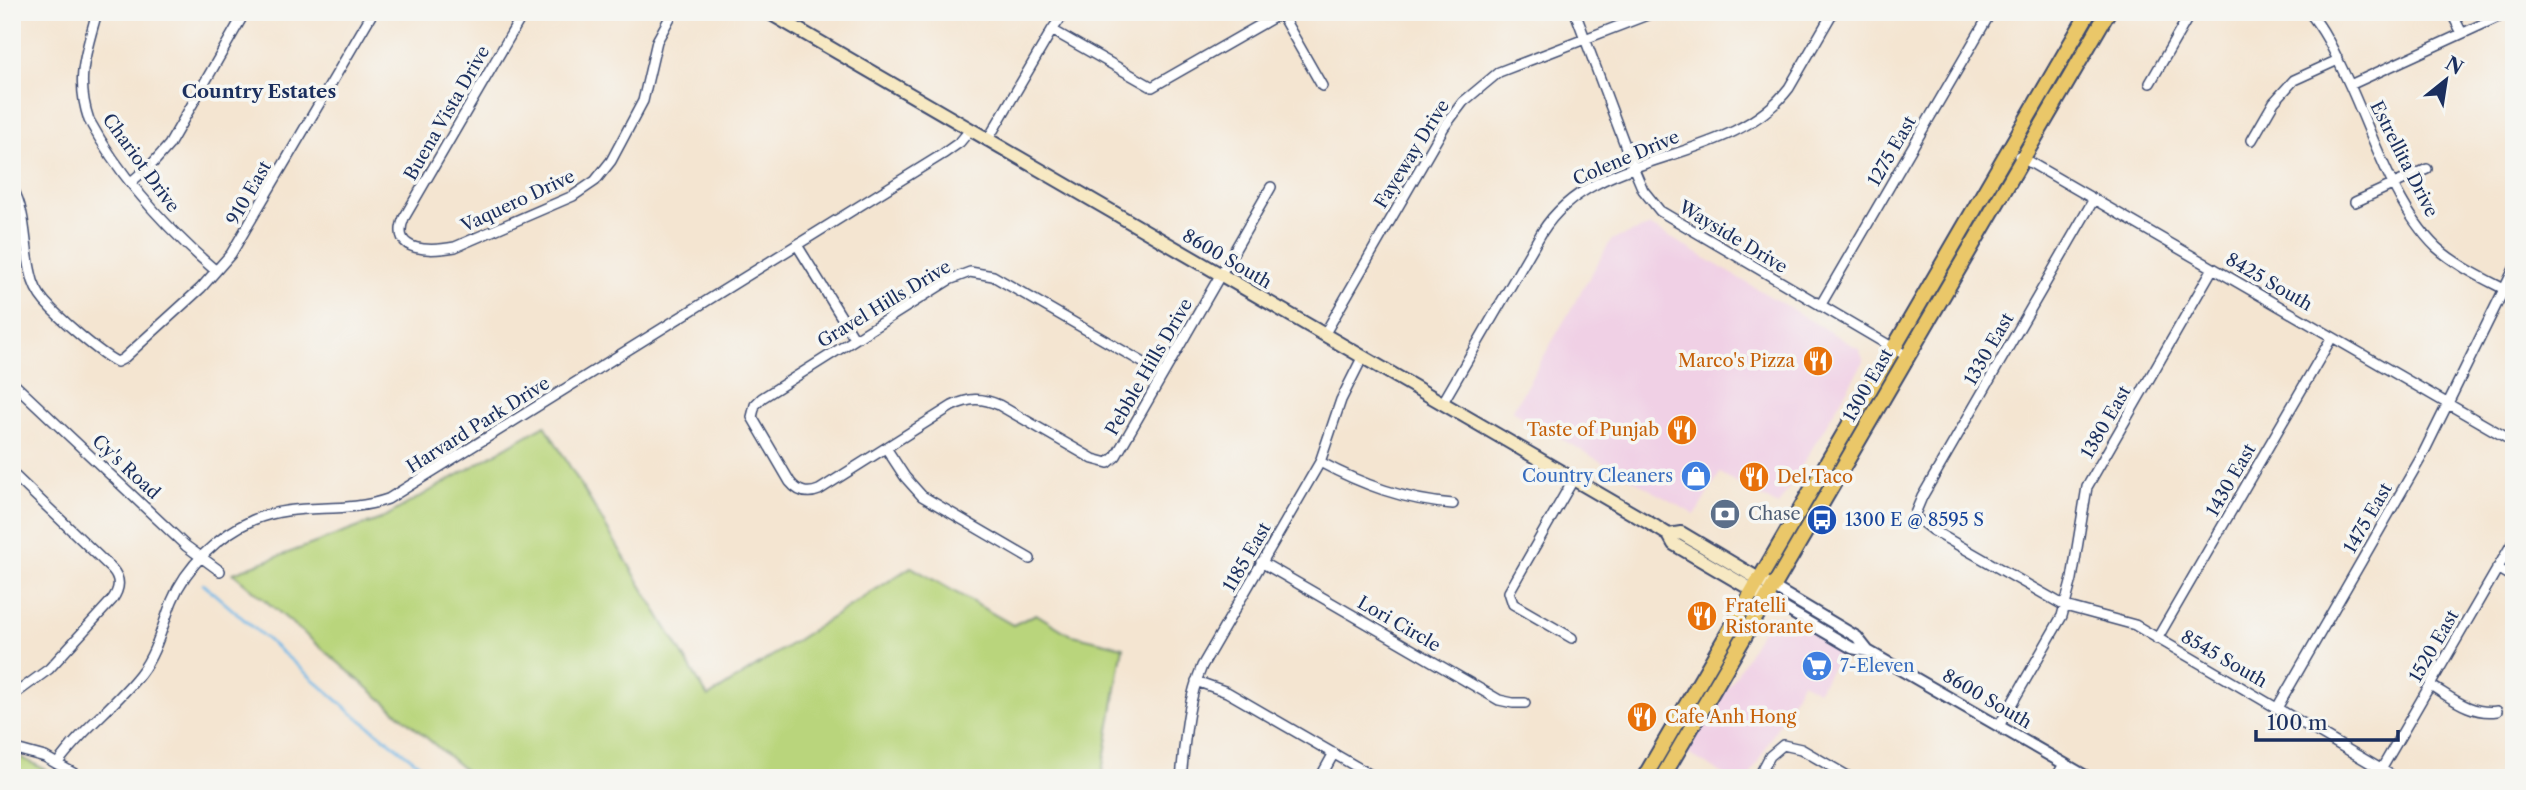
<svg xmlns="http://www.w3.org/2000/svg" width="2526" height="790" viewBox="0 0 2526 790" font-family="'Libre Caslon Text',serif">
<style>
.built{fill:#f0d0e5}
.green{fill:#b9d57c;stroke:#6a826d;stroke-width:2}
.lines{fill:none;stroke-linecap:round;stroke-linejoin:round}
.stream{stroke:#71b8e8;stroke-width:2.5}
.minor-casing{stroke:#3c4a6f;stroke-width:12}
.tertiary-casing{stroke:#3c4a6f;stroke-width:14}
.secondary-casing{stroke:#3c4a6f;stroke-width:16}
.primary-casing{stroke:#3c4a6f;stroke-width:18}
.minor{stroke:#fff;stroke-width:9}
.tertiary{stroke:#fff;stroke-width:10}
.secondary{stroke:#f7e9c3;stroke-width:12}
.primary{stroke:#eac769;stroke-width:14}
.labels{text-anchor:middle;dominant-baseline:central;stroke-width:7;stroke-linejoin:round;paint-order:stroke}
.street-label{font-size:18px;fill:#1b2f5e;stroke:#f6f6f2}
.food-label{font-size:18px;fill:#c56008;stroke:#f6f6f2;text-anchor:start}
.shop-label{font-size:18px;fill:#366cbe;stroke:#f6f6f2;text-anchor:end}
.service-label{font-size:18px;fill:#4e5e75;stroke:#f6f6f2;text-anchor:start}
.transit-label{font-size:18px;fill:#164399;stroke:#f6f6f2;text-anchor:start}
.neighbourhood-label{font-size:19px;font-weight:bold;fill:#1b2f5e;stroke:#f6f6f2}
</style>
<rect width="100%" height="100%" fill="#f6f6f2"/>
<filter id="ink" filterUnits="userSpaceOnUse"><feTurbulence type="fractalNoise" baseFrequency=".0143" numOctaves="2"/><feDisplacementMap in="SourceGraphic" scale="14" xChannelSelector="R" yChannelSelector="G"/><feConvolveMatrix kernelMatrix="1 2 1 2 8 2 1 2 1" color-interpolation-filters="sRGB"/></filter>
<filter id="wash" filterUnits="userSpaceOnUse"><feTurbulence type="fractalNoise" baseFrequency=".00686" numOctaves="4" result="noise"/><feDisplacementMap in="SourceGraphic" scale="28" xChannelSelector="R" yChannelSelector="G"/><feGaussianBlur stdDeviation="1.57" result="paint"/><feColorMatrix in="noise" values="0 0 0 0 0 0 0 0 0 0 0 0 0 0 0 0 0 1.4 0 .05"/><feComposite in="paint" operator="in"/></filter>
<g filter="url(#wash)">
<rect width="100%" height="100%" fill="#f4e5d1"/>
<path class="built" d="M1651,226l208,123 5,12 -86,145 -58,-33 -25,42 -183,-104 99,-171z
M1779,615l8,2 55,33 -24,41 -16,-9 -53,96h-19l-45,-26 24,-40 25,-33 33,-58 5,-4z"/>
<path class="green" d="M545,425l163,272 203,-130 102,58 23,-11 33,20 54,13 -22,131h-627l-241,-205 148,-54z
M12,757h8l42,21h-50z"/>
<g class="lines">
<path class="stream" d="M203,584l149,129 85,65"/>
</g>
</g>
<g filter="url(#ink)">
<g class="lines">
<g class="minor-casing">
<path id="minor" d="M97,12c-11,41 -22,67 -8,108 32,59 77,108 127,151
M524,12l-120,206c-15,36 29,33 51,29l118,-51 22,-15 16,-20 32,-60 14,-60 16,-29
M1575,12l59,157 9,21 17,21 247,145
M2309,12c17,20 26,42 37,65 26,54 47,128 90,170 20,18 45,30 68,42
M2451,12l11,21
M1281,14l41,72
M1052,30l100,57 131,-75
M2150,83l41,-71
M2350,85l159,-73
M2252,140l22,-38 20,-22 44,-20
M987,141l65,-111 13,-18
M2019,156l495,286
M131,182l22,-19 16,-18 76,-133
M12,187c15,26 12,58 19,86 2,11 7,21 14,29 14,16 54,51 72,60l6,-3 78,-71 30,-34 142,-242
M2094,199l-172,298 -8,19 18,14 133,76 70,19 261,153
M2355,202l72,-33
M797,245l58,94
M1820,306l171,-294
M1324,335l120,-208 19,-25 36,-30 156,-60
M1163,374l-170,-98 -23,-4 -21,8 -187,118 -7,7 -3,12 38,65c8,10 17,13 29,8l133,-84c17,-8 29,-9 47,-1l94,54 15,4 8,-7 155,-269
M12,382l174,164 34,25
M1442,404l100,-172c54,-86 186,-64 247,-144l44,-76
M886,448l19,29 17,19 108,63
M1320,462c43,23 84,38 133,42
M12,473l100,96c9,10 8,20 0,31l-63,69 -37,27
M1261,562l238,138 14,3h12
M2497,568l17,10
M1572,638l-59,-34 -4,-12 64,-112
M2157,639l175,-302
M1196,681l31,11 149,86
M2430,685c22,13 41,30 67,26
M2277,708l145,-252 92,-187
M1999,726l63,-110 10,-37 15,-92 126,-219
M12,748l33,9 37,21
M57,764c24,-34 58,-58 83,-90 17,-22 22,-48 32,-73 14,-35 47,-66 81,-81 44,-19 89,-5 135,-21l555,-345 17,-12 10,-12
M2382,768l132,-228
M1181,778c4,-38 6,-76 21,-112l118,-204 21,-62 21,-42
M1320,778l14,-25
M1758,778l12,-22 13,-11 18,4 50,29
M2056,778l8,-14"/>
</g>
<g class="tertiary-casing">
<path id="tertiary" d="M1773,587l84,50 11,14
M1767,598l85,50 16,3 221,127"/>
</g>
<g class="secondary-casing">
<path id="secondary" d="M768,12l888,515 13,8 5,9 87,51
M1669,535l12,-2 86,51"/>
</g>
<g class="primary-casing">
<path id="primary" d="M1644,778l445,-766
M1662,778l446,-766"/>
</g>
<use href="#minor" class="minor"/>
<use href="#tertiary" class="tertiary"/>
<use href="#secondary" class="secondary"/>
<use href="#primary" class="primary"/>
</g>
</g>
<defs>
<g id="restaurant-disc" transform="scale(1.575)"><circle r="9.5" fill="#e8710a" stroke="#f6f6f2"/><path d="M-5-6h1v4h1v-4h1v4h1v-4h1v5L-1.5 .5V6h-2V.5L-5-1ZM5-6V6H3V1.5H1.5Q1.5-4 5-6Z" fill="#fff"/></g>
<g id="shop-disc" transform="scale(1.575)"><circle r="9.5" fill="#3f7fe0" stroke="#f6f6f2"/><path d="M-5-2.5h2.3a2.7 3.5 0 0 1 5.4 0H5L5.5 6h-11ZM-1.5-2.5h3a1.5 2.3 0 0 0-3 0Z" fill="#fff"/></g>
<g id="bank-disc" transform="scale(1.575)"><circle r="9.5" fill="#5c6f8a" stroke="#f6f6f2"/><path d="M-6-4H6V4H-6ZM0-2.3a2.3 2.3 0 1 0 0 4.6a2.3 2.3 0 1 0 0-4.6Z" fill="#fff"/></g>
<g id="bus-disc" transform="scale(1.575)"><circle r="9.5" fill="#1a4fb4" stroke="#f6f6f2"/><path d="M-5-6H5V4H4V6H2V4H-2V6H-4V4H-5ZM-3.5-4V0h7V-4ZM-3.5 1.2v1.5H-2V1.2ZM2 1.2v1.5H3.5V1.2Z" fill="#fff"/></g>
<g id="supermarket-disc" transform="scale(1.575)"><circle r="9.5" fill="#3f7fe0" stroke="#f6f6f2"/><path d="M-6-5.5h2.5l.6 2H6L4.5 2H-2.5L-4.4-4H-6ZM-1.5 3.2a1.3 1.3 0 1 0 .1 0ZM3 3.2a1.3 1.3 0 1 0 .1 0Z" fill="#fff"/></g>
</defs>
<g fill-rule="evenodd">
<use href="#restaurant-disc" x="1818" y="361"/>
<use href="#restaurant-disc" x="1682" y="430"/>
<use href="#shop-disc" x="1696" y="476"/>
<use href="#restaurant-disc" x="1754" y="477"/>
<use href="#bank-disc" x="1725" y="514"/>
<use href="#bus-disc" x="1822" y="520"/>
<use href="#restaurant-disc" x="1702" y="616"/>
<use href="#supermarket-disc" x="1817" y="666"/>
<use href="#restaurant-disc" x="1642" y="717"/>
</g>
<g class="labels">
<g class="street-label">
<text transform="translate(447 113) rotate(-60)">Buena Vista Drive</text>
<text transform="translate(1892 151) rotate(-60)">1275 East</text>
<text transform="translate(1412 154) rotate(-58)">Fayeway Drive</text>
<text transform="translate(1626 158) rotate(-23)">Colene Drive</text>
<text transform="translate(2404 159) rotate(63)">Estrellita Drive</text>
<text transform="translate(141 163) rotate(54)">Chariot Drive</text>
<text transform="translate(249 193) rotate(-60)">910 East</text>
<text transform="translate(518 201) rotate(-25)">Vaquero Drive</text>
<text transform="translate(1733 237) rotate(31)">Wayside Drive</text>
<text transform="translate(1227 259) rotate(30)">8600 South</text>
<text transform="translate(2269 282) rotate(30)">8425 South</text>
<text transform="translate(884 304) rotate(-31)">Gravel Hills Drive</text>
<text transform="translate(1989 349) rotate(-60)">1330 East</text>
<text transform="translate(1149 367) rotate(-60)">Pebble Hills Drive</text>
<text transform="translate(1868 385) rotate(-60)">1300 East</text>
<text transform="translate(2106 422) rotate(-60)">1380 East</text>
<text transform="translate(478 425) rotate(-32)">Harvard Park Drive</text>
<text transform="translate(126 467) rotate(43)">Cy's Road</text>
<text transform="translate(2231 480) rotate(-60)">1430 East</text>
<text transform="translate(2368 518) rotate(-60)">1475 East</text>
<text transform="translate(1247 557) rotate(-60)">1185 East</text>
<text transform="translate(1399 624) rotate(30)">Lori Circle</text>
<text transform="translate(2434 646) rotate(-60)">1520 East</text>
<text transform="translate(2224 659) rotate(30)">8545 South</text>
<text transform="translate(1987 699) rotate(30)">8600 South</text>
</g>
<g class="food-label">
<text x="1795" y="361" text-anchor="end">Marco's Pizza</text>
<text x="1659" y="430" text-anchor="end">Taste of Punjab</text>
<text x="1777" y="477">Del Taco</text>
<text x="1725" y="606">Fratelli<tspan x="1725" dy="21">Ristorante</tspan></text>
<text x="1665" y="717">Cafe Anh Hong</text>
</g>
<g class="shop-label">
<text x="1673" y="476">Country Cleaners</text>
<text x="1840" y="666" text-anchor="start">7-Eleven</text>
</g>
<g class="service-label">
<text x="1748" y="514">Chase</text>
</g>
<g class="transit-label">
<text x="1845" y="520">1300 E @ 8595 S</text>
</g>
<g class="neighbourhood-label">
<text x="259" y="91">Country Estates</text>
</g>
</g>
<rect width="2526" height="790" fill="none" stroke="#f6f6f2" stroke-width="42"/>
<g transform="translate(2446 80) rotate(30)" stroke="#f6f6f2" stroke-width="5" paint-order="stroke">
<path d="M0-5L12 26L0 18L-12 26Z" fill="#1b2f5e"/>
<text y="-10" font-size="19" font-weight="bold" text-anchor="middle" fill="#1b2f5e">N</text>
</g>
<path d="M2256 730v10h142v-10" fill="none" stroke="#1b2f5e" stroke-width="3.5"/>
<text x="2267" y="730" font-size="21" fill="#1b2f5e" stroke="#f6f6f2" stroke-width="5" paint-order="stroke">100 m</text>
</svg>
